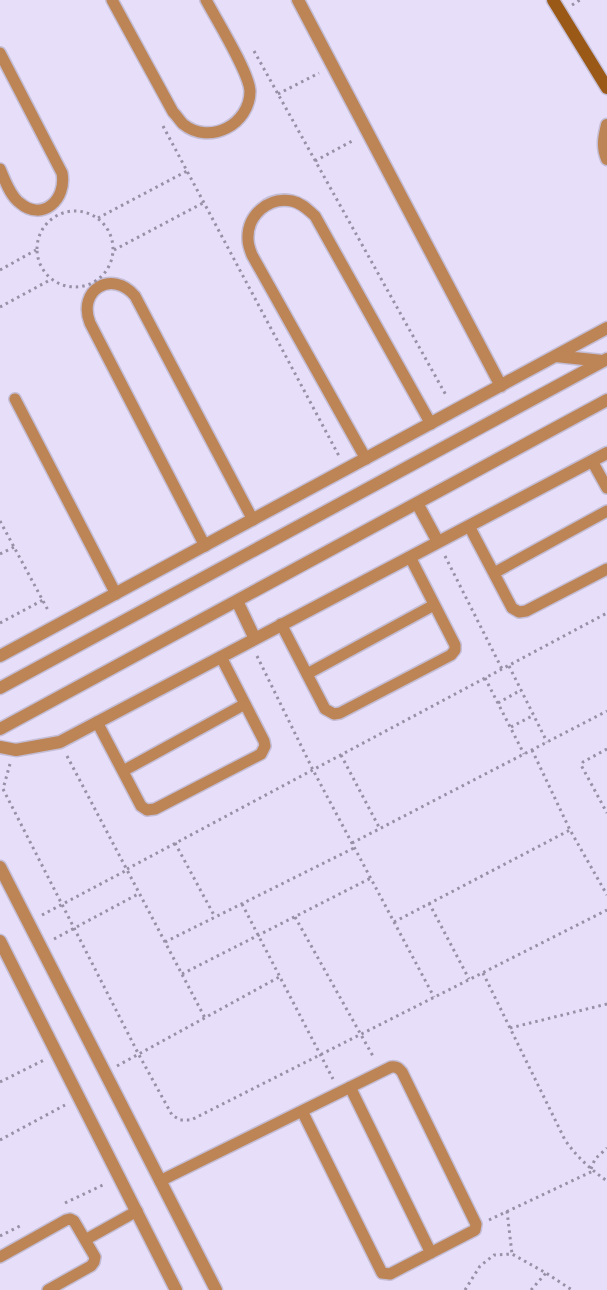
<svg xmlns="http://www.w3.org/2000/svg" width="607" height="1290" viewBox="0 0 607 1290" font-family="'Work Sans',sans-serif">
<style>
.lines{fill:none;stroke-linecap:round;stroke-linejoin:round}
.lane-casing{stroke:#c4bdd6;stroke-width:14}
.street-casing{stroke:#c4bdd6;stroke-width:15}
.secondary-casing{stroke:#c4bdd6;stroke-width:15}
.path{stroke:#9790a6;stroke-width:3;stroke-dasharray:2.5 4;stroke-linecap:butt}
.lane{stroke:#bd8455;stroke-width:11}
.street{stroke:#bd8455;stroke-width:12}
.secondary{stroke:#9a5917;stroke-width:12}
</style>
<rect width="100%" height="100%" fill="#e7dffa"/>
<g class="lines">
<g class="lane-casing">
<path id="lane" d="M112,0l61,112c4,4 7,9 10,12 27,22 67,0 67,-33 -1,-19 -34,-72 -44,-91
M0,53l62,120c5,27 -20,49 -42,30 -10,-7 -15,-23 -20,-34
M15,399l101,195
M366,459l-114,-204c-2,-5 -4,-11 -4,-16 -1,-23 20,-43 44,-38 10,2 16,9 23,15l116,208
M592,461l15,27
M469,526l43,82 7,4 7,-1 81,-42
M205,546l-115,-223c-13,-33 22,-54 45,-27l118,224
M494,573l113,-62
M281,624l44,85 9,5 6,-1 111,-58 4,-5v-5l-45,-88
M307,674l127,-69
M97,722l44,84 6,4 8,-1 106,-55 4,-8 -1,-5 -43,-84
M123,771l122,-67
M350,1087l81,166
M160,1181l231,-114c5,-1 8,1 11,5l74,152 -1,6 -85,44 -8,-1 -80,-162
M85,1240l52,-29
M0,1257l66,-37 4,-1 4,2 21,36 -1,5 -3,4 -43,24"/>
</g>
<g class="street-casing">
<path id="street" d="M298,0l203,386
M607,125c-3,12 -5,22 0,34
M556,356l46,5
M417,503l21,39
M237,601l18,38
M0,656l607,-328
M0,688l607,-329
M0,729l607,-329
M0,747l16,3 44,-8 547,-289
M0,867l216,423
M0,941l176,349"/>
</g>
<g class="secondary-casing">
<path id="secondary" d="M553,0l54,88"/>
</g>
<path class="path" d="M572,5l8,-5
M254,51l193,346
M278,94l41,-21
M163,126l176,330
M315,161l39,-21
M37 249a38 38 0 1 1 76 0a38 38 0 1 1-76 0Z
M98,218l89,-47
M114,250l89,-47
M0,270l36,-20
M0,307l50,-27
M0,521l49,91
M0,554l14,-7
M445,556l57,113
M0,623l43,-23
M257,656l56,114 121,227
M509,666l38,76
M485,678l39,76
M498,703l23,-13
M511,727l23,-12
M607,749l-24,13 -2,3 26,48
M532,750l38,80 37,65
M341,755l39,74
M67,756l138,262
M10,764l-7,25 136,266 33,60 8,5h11l416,-210
M175,843l40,74
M352,843l255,-132
M127,869l480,-256
M429,903l40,76
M242,904l91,175
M42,915l85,-45
M295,917l79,141
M394,922l176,-92
M54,939l86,-46
M165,942l189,-94
M483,973l82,167c12,17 25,29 42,41
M182,974l189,-96
M510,1028l97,-24
M117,1066l164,-90
M0,1082l44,-22
M0,1140l65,-35
M591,1169l4,-10 12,-11
M65,1203l40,-19
M507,1211l5,43
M489,1220l104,-49
M0,1236l20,-10
M465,1290l15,-24 14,-11 18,-1 34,19 26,17
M531,1290l15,-17"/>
<use href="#lane" class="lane"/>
<use href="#street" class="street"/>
<use href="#secondary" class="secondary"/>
</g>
</svg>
